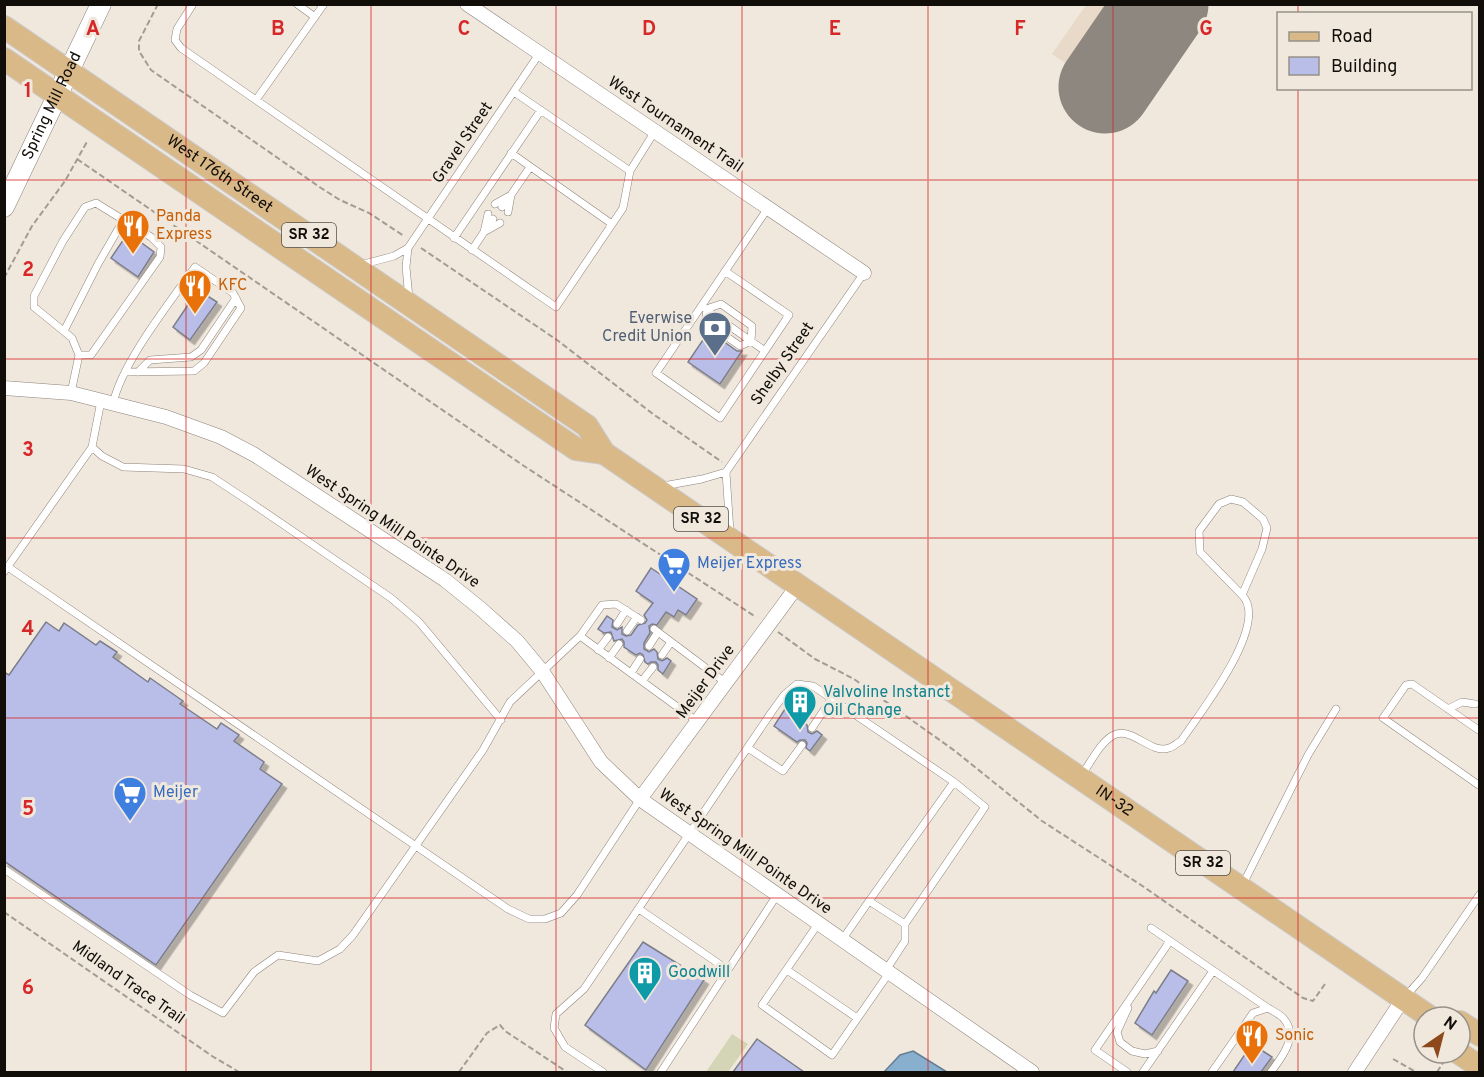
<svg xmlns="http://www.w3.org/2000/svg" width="1484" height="1077" viewBox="0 0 1484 1077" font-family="Overpass,sans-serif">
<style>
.built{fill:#e8d9c9}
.green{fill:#d3d5b6}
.water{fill:#88afce;stroke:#647f93;stroke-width:1.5}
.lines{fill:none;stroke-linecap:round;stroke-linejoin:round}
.runway{stroke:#8e877f;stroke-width:93}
.building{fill:#b9bee9;stroke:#7c7e89;stroke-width:1.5;filter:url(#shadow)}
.lane-casing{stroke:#8c837a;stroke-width:8}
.street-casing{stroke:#8c837a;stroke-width:15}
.secondary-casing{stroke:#8c837a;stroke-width:21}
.primary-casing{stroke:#cbcac9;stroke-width:24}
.path{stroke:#a39c93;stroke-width:2;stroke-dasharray:6 3;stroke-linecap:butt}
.lane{stroke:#fff;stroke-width:7}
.street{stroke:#fff;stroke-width:14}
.secondary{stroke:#fff;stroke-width:20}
.primary{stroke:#dab989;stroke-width:22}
.grid{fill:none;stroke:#d62828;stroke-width:1.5;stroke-opacity:0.55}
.labels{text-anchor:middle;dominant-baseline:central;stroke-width:6;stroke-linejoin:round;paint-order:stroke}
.shield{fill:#f1e8dd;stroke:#544f49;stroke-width:1.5}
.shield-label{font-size:15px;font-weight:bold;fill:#110e0a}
.street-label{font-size:16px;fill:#110e0a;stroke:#f1e8dd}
.food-label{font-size:16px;fill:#c56008;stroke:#f1e8dd;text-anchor:start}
.service-label{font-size:16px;fill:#4e5e75;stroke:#f1e8dd;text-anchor:end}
.shop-label{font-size:16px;fill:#366cbe;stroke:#f1e8dd;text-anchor:start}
.culture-label{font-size:16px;fill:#0d838f;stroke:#f1e8dd;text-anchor:start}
.grid-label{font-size:20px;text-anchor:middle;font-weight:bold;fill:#d62828;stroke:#f1e8dd;stroke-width:6;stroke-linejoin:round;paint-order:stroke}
</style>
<defs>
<filter id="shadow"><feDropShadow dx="4.5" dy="4.5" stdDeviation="0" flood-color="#0004"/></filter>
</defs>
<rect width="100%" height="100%" fill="#f1e8dd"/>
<path class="built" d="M1086,5v-1l117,1 -71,104 -80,-55z"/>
<path class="green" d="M732,1034l16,10 -20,28h-22z"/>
<path class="water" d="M913,1051l34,21h-63l16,-17z"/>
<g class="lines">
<path class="runway" d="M1105,87l57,-83"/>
</g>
<path class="building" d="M128,233l26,19 -16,25 -27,-19z
M198,290l19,12 -27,38 -17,-13z
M709,331l28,20h5l-22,33 -32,-22z
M651,568l46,31 -11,16 -8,-5 -4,7 -8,-5 -9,13 -5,-1 -3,2 1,7 -6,10v6l5,3 5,-3 3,3 1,7 4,2 5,-3 4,3 -8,13 -5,-4v-5l-2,-3h-5l-3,2 -3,-2 -2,-7 -3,-2 -4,2 -12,-8v-5l-2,-3 -8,2 -3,-9 -7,1 -6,-4 9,-13 6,4 -1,7 5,3 5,-3v7l4,2 5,-1 7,-10 7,-2 2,-3 -3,-5 9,-12 -17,-12z
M46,622l13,9 5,-8 32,22 4,-4 17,11 -4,5 35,25 2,-4 33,23 -3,3 37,25 4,-6 18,12 -5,6 30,21 -4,7 22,15 -126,181 -152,-104v-189l5,3z
M785,709l22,16 1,7 4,2 5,-3 5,4 -12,16 -4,-3 1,-5 -2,-3h-5l-3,2 -23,-16z
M643,942l61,38 -58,90 -61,-45z
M1171,970l17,11 -36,54 -17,-12 19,-32 2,2z
M757,1039l47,33h-71z
M1252,1044l20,13 -11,15h-28z"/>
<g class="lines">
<g class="lane-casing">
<path id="lane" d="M193,4l-16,25 -2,11 6,8 75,52 68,-96
M297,4l18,13
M514,92l116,79
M256,100l300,207 67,-99 7,-37 25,-40
M511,153l101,71
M495,204l16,-9 19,-28
M502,207l7,-10
M508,212l3,-17
M485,230l8,-11
M484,232l16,-9
M454,238l87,-128
M472,250l12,-18 4,-18
M360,265l34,-9 14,-8
M725,271l64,44 -69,103 -64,-45 112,-165
M409,298l-3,-31 2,-19 131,-194
M721,304l31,22 -1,15 -11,5 -33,-23 -1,-14z
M704,308l61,43
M64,331l34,-67 26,-45
M138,372l12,-12 41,-3 10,-7 35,-52
M71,393l8,-38 -7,-17 -38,-31v-11l29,-55 22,-34 11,-4 55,34 10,10 -1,10 -69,98h-12
M113,404c8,-40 57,-102 82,-137l38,26 8,15 -37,55 -10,8 -68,1
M92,447l10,9 21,11 61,2 28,8 38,25 141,96 28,24 82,98
M726,472l4,60
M663,486l39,-7 24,-7 138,-199
M8,567l500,342 21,10h16l16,-6 16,-18 63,-96
M4,572l88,-125 9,-46
M617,624l9,-14
M654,629l72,54
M627,631l10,-14
M580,636l118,86
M649,646l9,-14
M598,650l10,-13
M662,655l9,-13
M609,658l10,-14
M631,673l9,-14
M642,681l11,-14
M1448,709l14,-7 13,2
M812,728l20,-30
M1480,731l-68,-47 -6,1 -23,33 97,68
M748,748l35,23 19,-26
M1081,776c9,-12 18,-32 31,-40 19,-12 38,19 57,12 4,-1 8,-5 12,-7 18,-27 90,-117 61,-146l-42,-43 -1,-21 20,-27 12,-5 12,3 20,17 4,9 -5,21 -20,46
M4,869l186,126 33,18 31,-41 24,-17 40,6 22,-12 13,-14 130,-185 27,-48 70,-66 22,-31 14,-1 25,16
M1242,886l66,-131 28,-46
M869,901l85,-119
M639,909l89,61
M818,924l-56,81 70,50 57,-82
M1151,928l117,80
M842,940l27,-39 36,23v17l-19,29
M787,970l70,48
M1405,997l17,-19 58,-84
M1128,1008l-11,24 3,10 12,9 13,3 13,-3
M603,1072l-38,-25 -11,-19 2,-14 28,-25 189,-279 11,-15 13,-11 16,2 141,96 31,25 -80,117
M661,1072l116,-177
M1127,1072l-32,-22 75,-109
M1143,1072l70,-101
M1212,1072l41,-59 15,-5c5,3 13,7 16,11 15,18 -3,39 -13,53"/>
</g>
<g class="street-casing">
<path id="street" d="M467,4l397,269
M4,388l67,5 95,24 55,20 34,18 190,125 36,29 36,32 25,30 59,91 39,37 392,273
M640,799l158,-214
M1355,1072l48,-73"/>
</g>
<g class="secondary-casing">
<g id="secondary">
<path id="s1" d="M4,207l97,-203"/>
</g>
</g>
<g class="primary-casing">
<g id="primary">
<path id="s2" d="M4,27l583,399 17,27 826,564"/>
<path d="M4,59l572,390 28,4"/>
<path d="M1460,1022l20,13"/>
<path d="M1459,1053l21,14"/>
</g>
</g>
<path class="path" d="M158,4l-19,37v10l12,19 170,118 19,12 29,13 35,23
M77,159l447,307 232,151
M421,248l136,92 96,74 69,48
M4,278l28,-52 33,-45 23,-41
M778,632l37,27 39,20 101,72 87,70 102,66 159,111 10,3 12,-17
M4,912l208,144 27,16
M1393,1059l23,13
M459,1072l28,-39 13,-8 5,6 62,41
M1437,1072l6,-9"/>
<use href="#lane" class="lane"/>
<use href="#street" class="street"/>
<use href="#secondary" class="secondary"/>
<use href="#primary" class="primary"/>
</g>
<path class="grid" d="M186,4v1068M371,4v1068M556,4v1068M742,4v1068M928,4v1068M1113,4v1068M1298,4v10M1298,88v984M4,180h1476M4,359h1476M4,538h1476M4,718h1476M4,898h1476"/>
<defs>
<g id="restaurant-pin" transform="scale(1.725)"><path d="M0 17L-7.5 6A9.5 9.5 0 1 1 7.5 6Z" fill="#e8710a" stroke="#f1e8dd"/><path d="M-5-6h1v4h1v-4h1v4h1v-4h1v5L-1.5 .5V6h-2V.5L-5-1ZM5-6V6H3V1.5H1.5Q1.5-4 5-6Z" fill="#fff"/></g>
<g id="bank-pin" transform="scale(1.725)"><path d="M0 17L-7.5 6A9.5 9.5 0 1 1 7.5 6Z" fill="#5c6f8a" stroke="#f1e8dd"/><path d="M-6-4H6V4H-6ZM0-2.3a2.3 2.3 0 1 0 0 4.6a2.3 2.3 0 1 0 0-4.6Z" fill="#fff"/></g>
<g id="supermarket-pin" transform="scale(1.725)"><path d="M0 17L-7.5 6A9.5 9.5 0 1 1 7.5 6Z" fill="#3f7fe0" stroke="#f1e8dd"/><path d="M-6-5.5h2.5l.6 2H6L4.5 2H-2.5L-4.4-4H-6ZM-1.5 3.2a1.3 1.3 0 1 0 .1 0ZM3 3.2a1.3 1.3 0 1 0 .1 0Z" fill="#fff"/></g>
<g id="building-pin" transform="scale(1.725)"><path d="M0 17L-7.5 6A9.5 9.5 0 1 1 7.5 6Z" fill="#0f9aa8" stroke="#f1e8dd"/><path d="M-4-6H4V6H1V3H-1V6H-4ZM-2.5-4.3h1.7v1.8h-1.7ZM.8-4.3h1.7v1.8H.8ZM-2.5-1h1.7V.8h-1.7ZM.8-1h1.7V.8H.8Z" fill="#fff"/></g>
</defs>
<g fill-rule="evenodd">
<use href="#restaurant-pin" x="133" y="226"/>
<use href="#restaurant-pin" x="195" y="286"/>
<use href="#bank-pin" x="715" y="328"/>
<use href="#supermarket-pin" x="674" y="564"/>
<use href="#building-pin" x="800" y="702"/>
<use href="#supermarket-pin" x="130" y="793"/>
<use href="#building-pin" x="645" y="973"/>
<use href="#restaurant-pin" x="1252" y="1036"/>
</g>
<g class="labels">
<g class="shield">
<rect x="282" y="223" width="54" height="24" rx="4.5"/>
<rect x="674" y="507" width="54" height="24" rx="4.5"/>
<rect x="1176" y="851" width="54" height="24" rx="4.5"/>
</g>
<g class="shield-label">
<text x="309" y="235">SR 32</text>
<text x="701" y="519">SR 32</text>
<text x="1203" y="863">SR 32</text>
</g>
<g class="street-label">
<text stroke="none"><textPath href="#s1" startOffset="112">Spring Mill Road</textPath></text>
<text transform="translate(675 125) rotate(34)">West Tournament Trail</text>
<text transform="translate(463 143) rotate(-56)">Gravel Street</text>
<text stroke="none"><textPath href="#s2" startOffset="261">West 176th Street</textPath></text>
<text transform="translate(783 364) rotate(-55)">Shelby Street</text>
<text transform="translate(392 527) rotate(34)">West Spring Mill Pointe Drive</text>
<text transform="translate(706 682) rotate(-54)">Meijer Drive</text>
<text stroke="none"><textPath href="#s2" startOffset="1356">IN-32</textPath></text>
<text transform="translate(745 852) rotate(35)">West Spring Mill Pointe Drive</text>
<text transform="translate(128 983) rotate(35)">Midland Trace Trail</text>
</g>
<g class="food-label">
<text x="156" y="217">Panda<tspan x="156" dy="18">Express</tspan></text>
<text x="218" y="286">KFC</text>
<text x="1275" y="1036">Sonic</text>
</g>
<g class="service-label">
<text x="692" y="319">Everwise<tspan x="692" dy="18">Credit Union</tspan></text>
</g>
<g class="shop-label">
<text x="697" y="564">Meijer Express</text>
<text x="153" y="793">Meijer</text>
</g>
<g class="culture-label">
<text x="823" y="693">Valvoline Instanct<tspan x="823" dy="18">Oil Change</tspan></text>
<text x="668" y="973">Goodwill</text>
</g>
</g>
<g class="grid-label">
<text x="93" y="35">A</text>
<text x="278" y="35">B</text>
<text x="464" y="35">C</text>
<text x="649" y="35">D</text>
<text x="835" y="35">E</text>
<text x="1020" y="35">F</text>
<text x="1206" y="35">G</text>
<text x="28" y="97">1</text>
<text x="28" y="276">2</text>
<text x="28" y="456">3</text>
<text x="28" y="635">4</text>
<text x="28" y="815">5</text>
<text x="28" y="994">6</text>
</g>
<rect width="1484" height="1077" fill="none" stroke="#110e0a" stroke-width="12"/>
<rect x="1277" y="12" width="195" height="78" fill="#f1e8dd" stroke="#979189" stroke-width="1.5"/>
<rect x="1289" y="32" width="30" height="9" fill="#dab989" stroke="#979189" stroke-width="1.5"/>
<text x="1331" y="42" font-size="18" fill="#110e0a">Road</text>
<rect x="1289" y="57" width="30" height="18" fill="#b9bee9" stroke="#979189" stroke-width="1.5"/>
<text x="1331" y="72" font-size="18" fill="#110e0a">Building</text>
<g transform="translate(1442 1035) rotate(35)"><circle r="28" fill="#f1e8dd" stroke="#979189" stroke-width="1.5"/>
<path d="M0-4.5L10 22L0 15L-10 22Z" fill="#8d491c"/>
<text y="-9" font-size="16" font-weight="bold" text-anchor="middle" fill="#110e0a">N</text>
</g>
</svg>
